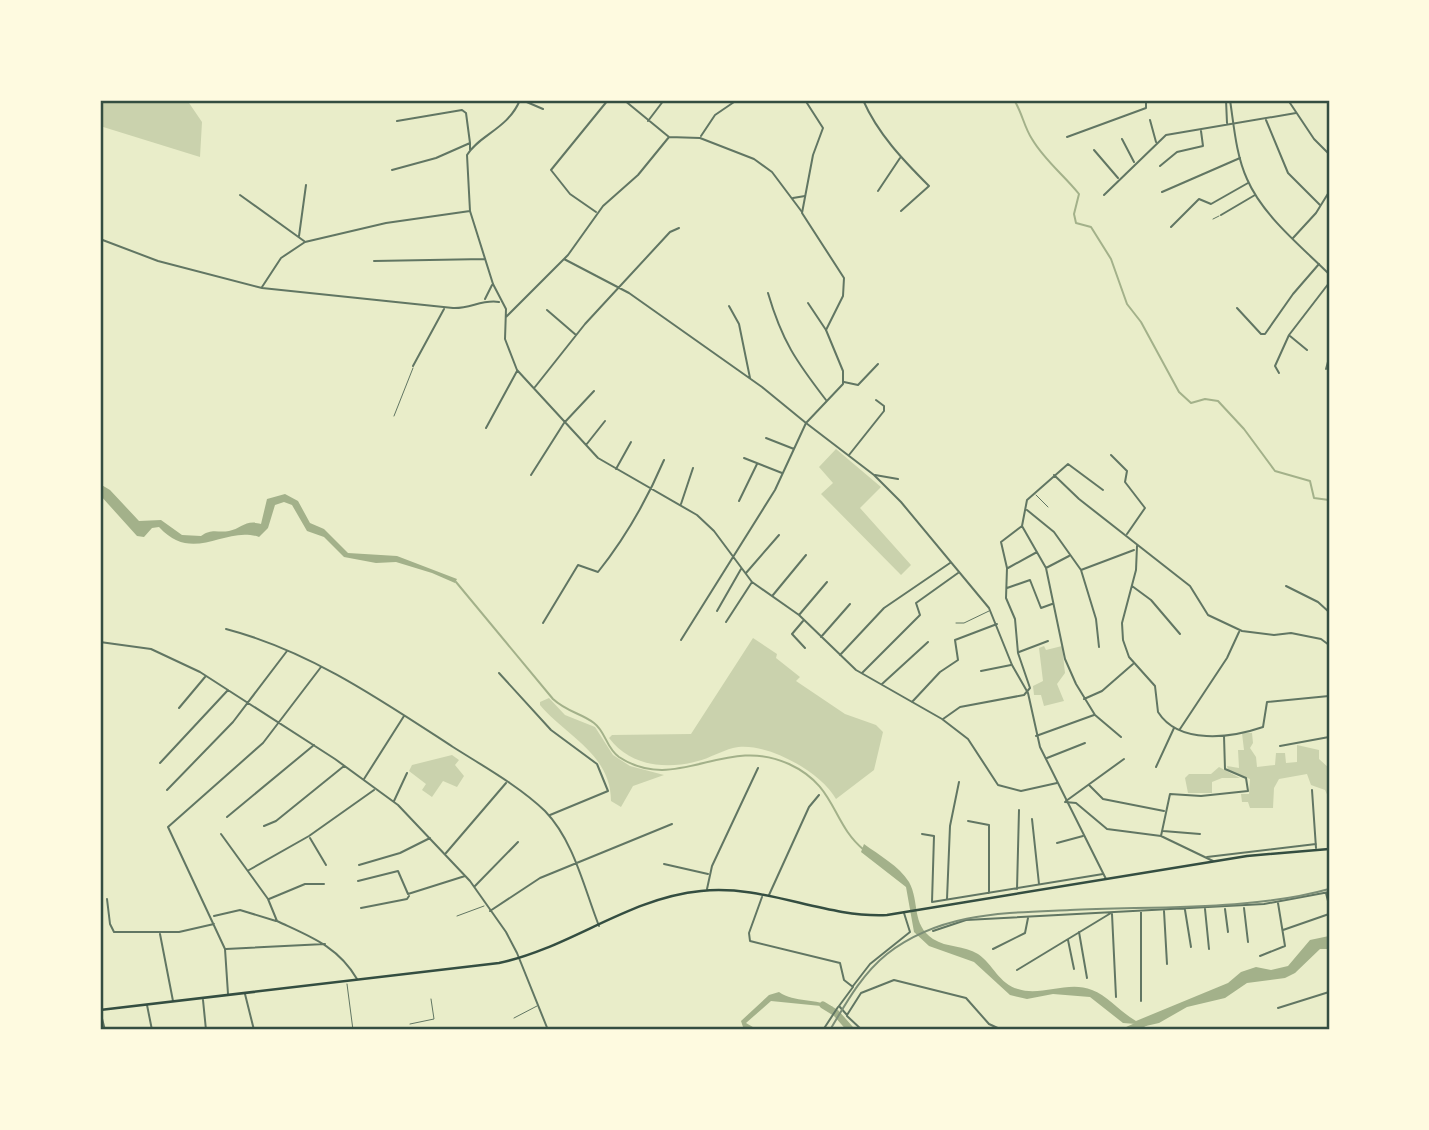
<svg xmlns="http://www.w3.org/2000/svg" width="1429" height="1130" viewBox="0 0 1429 1130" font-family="Ubuntu,sans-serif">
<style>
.green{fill:#cad2ad}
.water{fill:#a3b18a}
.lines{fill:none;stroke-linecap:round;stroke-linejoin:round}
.stream{stroke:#a3b18a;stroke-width:2}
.river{stroke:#a3b18a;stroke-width:7}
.service{stroke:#617663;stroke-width:1}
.minor{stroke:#617663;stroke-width:2}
.tertiary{stroke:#617663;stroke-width:2}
.primary{stroke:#344e41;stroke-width:2.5}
.rail{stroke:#7c8e77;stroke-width:2}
.neatline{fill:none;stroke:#344e41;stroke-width:2.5}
</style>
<rect width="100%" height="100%" fill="#e9edc9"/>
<path class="green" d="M100,100h87l15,22 -2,35 -100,-31z
M836,449l45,38 -21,21 51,57 -10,10 -80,-81 12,-11 -14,-16z
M753,638l24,16 -1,4 24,19 -4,4 49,33 31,11 7,7 -9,38 -38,29c-15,-27 -71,-59 -103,-51 -12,3 -23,10 -35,13 -32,9 -68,5 -89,-23l3,-3 79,-1z
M1044,646l2,4 16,-4 3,27 -8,11 7,17 -20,5 -3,-11h-7l-1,-9 10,-5 -4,-33z
M549,698l16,17 30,12 18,28 17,11 34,9 -31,11 -12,21 -10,-6c0,-47 -45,-65 -71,-96v-3z
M1242,733h10l1,10 -3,5 6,9 1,10 18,-2 1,-12h9l1,10 11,-1v-17l22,5v9l10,9v31l-4,-9 -14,-5 -4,-11 -28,5 -5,9 -1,20h-23l-2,-6h-6l-1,-8h8l1,-15 -22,-9 -1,-4 12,2 -1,-18h6z
M452,755l7,5 -4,5 9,11 -7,11 -14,-6 -11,16 -10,-7 4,-6 -17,-13 3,-6z
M1219,767l21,11h-18l-10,4v11h-24l-3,-15 4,-4h22z"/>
<path class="water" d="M100,484l10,6 29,31 22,-1 21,15 19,1c11,-8 16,-3 28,-5 12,-2 17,-12 32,-7l6,-25 18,-5 13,7 12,22 14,6 24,24 49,3 60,23 -2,4 -23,-10 -36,-11 -20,1 -32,-6 -20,-20 -17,-6 -15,-26 -8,-3 -9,3 -7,23 -9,9c-35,-12 -65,28 -100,-10l-7,1 -8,9 -7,-1 -37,-41z
M864,844c15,11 35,22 45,38 11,20 2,42 24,57 14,9 31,6 45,15 15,10 21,30 40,35 23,8 50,-9 74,1 16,6 28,22 44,31l92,-38 13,-11 15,-5 15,3 17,-4 22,-26 19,-4v13h-9l-25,24 -10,5 -38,5 -22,15 -38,9 -28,16 -22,5 -1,-4 -13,-1 -33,-26 -37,-3 -26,5 -17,-4 -36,-33 -45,-16 -15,-14 -8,-45 -45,-35z
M779,992c16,11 37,6 54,15l-4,4 -8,-5 -50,-5 -25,22 12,7h-14l-3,-9 28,-26z"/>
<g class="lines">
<path class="stream" d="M1014,100c8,12 10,27 18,39 13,22 32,36 47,55l-5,20 2,9 15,4 20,32 16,45 14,18 38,70 12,11 14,-4 13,2 26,28 31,42 35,10 4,17 15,2
M456,582l97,117c14,13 28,14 41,24 12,9 12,25 25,34 58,38 106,-23 170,7 48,22 42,59 75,86"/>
<path class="river" d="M823,1005l13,8 15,17
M1128,1030l16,-7"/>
<path class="service" d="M1213,219l6,-3
M394,416l19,-48
M1036,495l12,12
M956,623h8l25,-12
M457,916l27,-10
M347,984l6,46
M514,1018l23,-12
M410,1024l24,-5 -3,-20"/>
<path class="minor" d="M520,100c-12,29 -41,35 -53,55l3,56 23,73 13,25 -1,30 12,31 81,88 99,57 17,16 38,51 47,33 57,55 86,49 26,20 30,46 23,6 36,-8
M522,100l21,9
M624,100l45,37 31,1 54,21 18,13 30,40
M863,100c15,34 40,60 66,86l-28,25
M1226,100l1,23
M1288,100l26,39 15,15
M1060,102l10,-2
M1150,120l6,22
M1266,120l22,53 32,32
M397,121l65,-11 4,3 4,30
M648,121l16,-21
M701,136l14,-21 22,-15
M1067,137l79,-29v-8
M1122,139l12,23
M1094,150l24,28
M1160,166l17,-14 26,-6 -2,-15
M392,170l44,-12 34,-15v7
M878,191l22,-33
M1162,192l78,-34
M240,195l64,46
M1104,195l62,-60 130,-22
M793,198l12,-2
M596,212l-26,-18 -19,-24 57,-70
M1221,215l34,-20
M1171,227l28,-28 12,5 37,-21
M299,236l7,-51
M1293,238l23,-25 13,-21
M100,239l58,22 104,27 191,20c17,1 29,-9 46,-6
M564,259l65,34 133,94 44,36 -31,67 -94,150
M374,261l111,-2
M262,287l19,-29 24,-16 81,-19 84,-12
M768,293c14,48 28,68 58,107
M485,299l7,-14
M808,303l18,27
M729,306l10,18 11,54
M1237,308l24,26h4l28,-40 26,-30
M547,310l29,25
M506,317l62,-62 35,-49 35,-31 31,-38
M1290,336l17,14
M413,366l31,-57
M1326,369l3,-11
M1279,373l-4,-7 14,-31 40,-52
M844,382l14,3 20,-21
M535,387l50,-63 85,-92 9,-4
M486,428l31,-57
M766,438l28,11
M586,445l19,-24
M849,455l35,-44v-5l-8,-6
M1111,455l16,16 -2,11 20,26 -18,26
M744,458l38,15
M616,469l15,-27
M531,475l33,-52 30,-32
M875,475l23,4
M1054,475l25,24 111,87 18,29 34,16 32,4 17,-2 30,6 8,6
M739,501l18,-37
M681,504l12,-36
M1027,510l27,22 27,38 15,49 3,28
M1022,526l24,42 19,91 11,25 19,31 26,22
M1137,546l-1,24 -14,53 1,17 6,17 26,29 3,26c21,33 73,26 105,15l4,-25 62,-6
M1008,568l29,-16
M1046,568l23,-12
M1081,570l53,-20
M746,573l33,-38
M1132,586l19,14 29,34
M1286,586l32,16 11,10
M1007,588l23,-8 11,28 11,-4
M773,595l33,-40
M717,611l24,-42
M799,615l28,-33
M803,621l-11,13 13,14
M726,622l26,-40
M543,623l35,-58 20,7c28,-35 48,-70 66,-112
M226,629c84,22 155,71 227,118 30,19 66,39 92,64 29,30 39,77 54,115
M821,637l29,-33
M100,642l51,7 49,23 135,87 63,46 72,76 36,51 11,21 31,77
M1019,652l29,-11
M840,655l44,-47 66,-45
M981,671l30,-6
M499,673l52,57 46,34 11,27 -58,24
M862,673l58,-58 -4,-12 42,-30
M882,684l46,-42
M1329,694v-45
M1084,699l18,-8 31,-27
M912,702l28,-30 18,-12 -3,-20 42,-16
M179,708l26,-31
M943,719l17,-12 64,-12 6,-7 -12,-35 -3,-34 -9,-21 1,-30 -6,-26 21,-16 5,-26 41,-36 35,26
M1180,729l47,-71 12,-26
M1036,736l58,-21
M1280,746l49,-9
M1047,758l38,-15
M160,763l68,-73
M1156,767l18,-39
M364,779l40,-63
M1089,785l14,14 61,12
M167,790l66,-68 54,-71
M1312,790l4,58
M394,801l13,-28
M1066,801l58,-42
M1065,802l11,1 31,26 54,7 52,25
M227,817l87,-72
M1032,819l7,65
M968,821l21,4v68
M264,826l12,-5 68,-55
M1163,831l37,3
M221,834l47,65 9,22c32,15 61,25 80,58
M922,834l12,2 -2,66 171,-28
M1161,836l9,-42 31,2 47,-5 -2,-13 -21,-9 -1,-33
M310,838l16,27
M1057,843l26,-7
M446,853l60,-70
M1207,857l109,-13
M664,864l44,10
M359,865l41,-12 30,-15
M249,870l60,-34 65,-46
M358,881l40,-10 10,23 57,-18
M475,886l43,-44
M707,889l5,-23 46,-98
M1017,889l2,-79
M1326,893l3,12
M769,895l40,-88 10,-12
M762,897l-13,36 1,8 90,22 4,17 9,7 -14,19 8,9 14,-22 33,-13 72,18 23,26 13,6
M107,899l3,25 4,8h65l35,-8
M269,899l36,-15h19
M947,899l3,-73 9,-44
M361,908l46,-9 2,-3
M1244,908l4,34
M1205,909l4,40
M1225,909l3,23
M1185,910l6,37
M490,911l50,-33 132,-54
M1141,911v90
M1164,911l3,53
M1112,914l4,83
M214,916l26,-6 36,11
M1283,930l46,-16
M933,931l33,-11 298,-16 65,-12
M1079,932l8,46
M160,934l13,67
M1068,940l6,29
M226,949l99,-5
M993,949l32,-16 3,-15
M1260,956l25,-10 -7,-43
M1329,959v4
M1017,970l94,-57
M853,986l17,-22 40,-32 -6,-19
M228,994l-3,-45 -57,-122 95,-84 58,-76
M245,994l9,36
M203,1000l3,30
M147,1005l5,25
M1278,1008l51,-16
M100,1011l5,19
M847,1016l15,14
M823,1030l15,-23"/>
<path class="tertiary" d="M805,100l18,28 -10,27 -11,58 42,65 -1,18 -17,34 17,41v13l-37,39 68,52 27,27 88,106 23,57 16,28 12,54 66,132
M1230,100c4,26 6,55 17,79 16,37 54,67 82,95"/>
<path class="primary" d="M100,1010l399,-47c71,-15 129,-65 202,-72 64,-7 122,27 186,24l360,-59 82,-7"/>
<path class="rail" d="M830,1030c16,-27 32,-56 57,-76 54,-42 118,-41 183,-44 81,-4 181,1 259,-21"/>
</g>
<rect width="1429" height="1130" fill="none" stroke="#fefae0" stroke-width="203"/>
<rect x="102" y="102" width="1226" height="926" class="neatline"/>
</svg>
